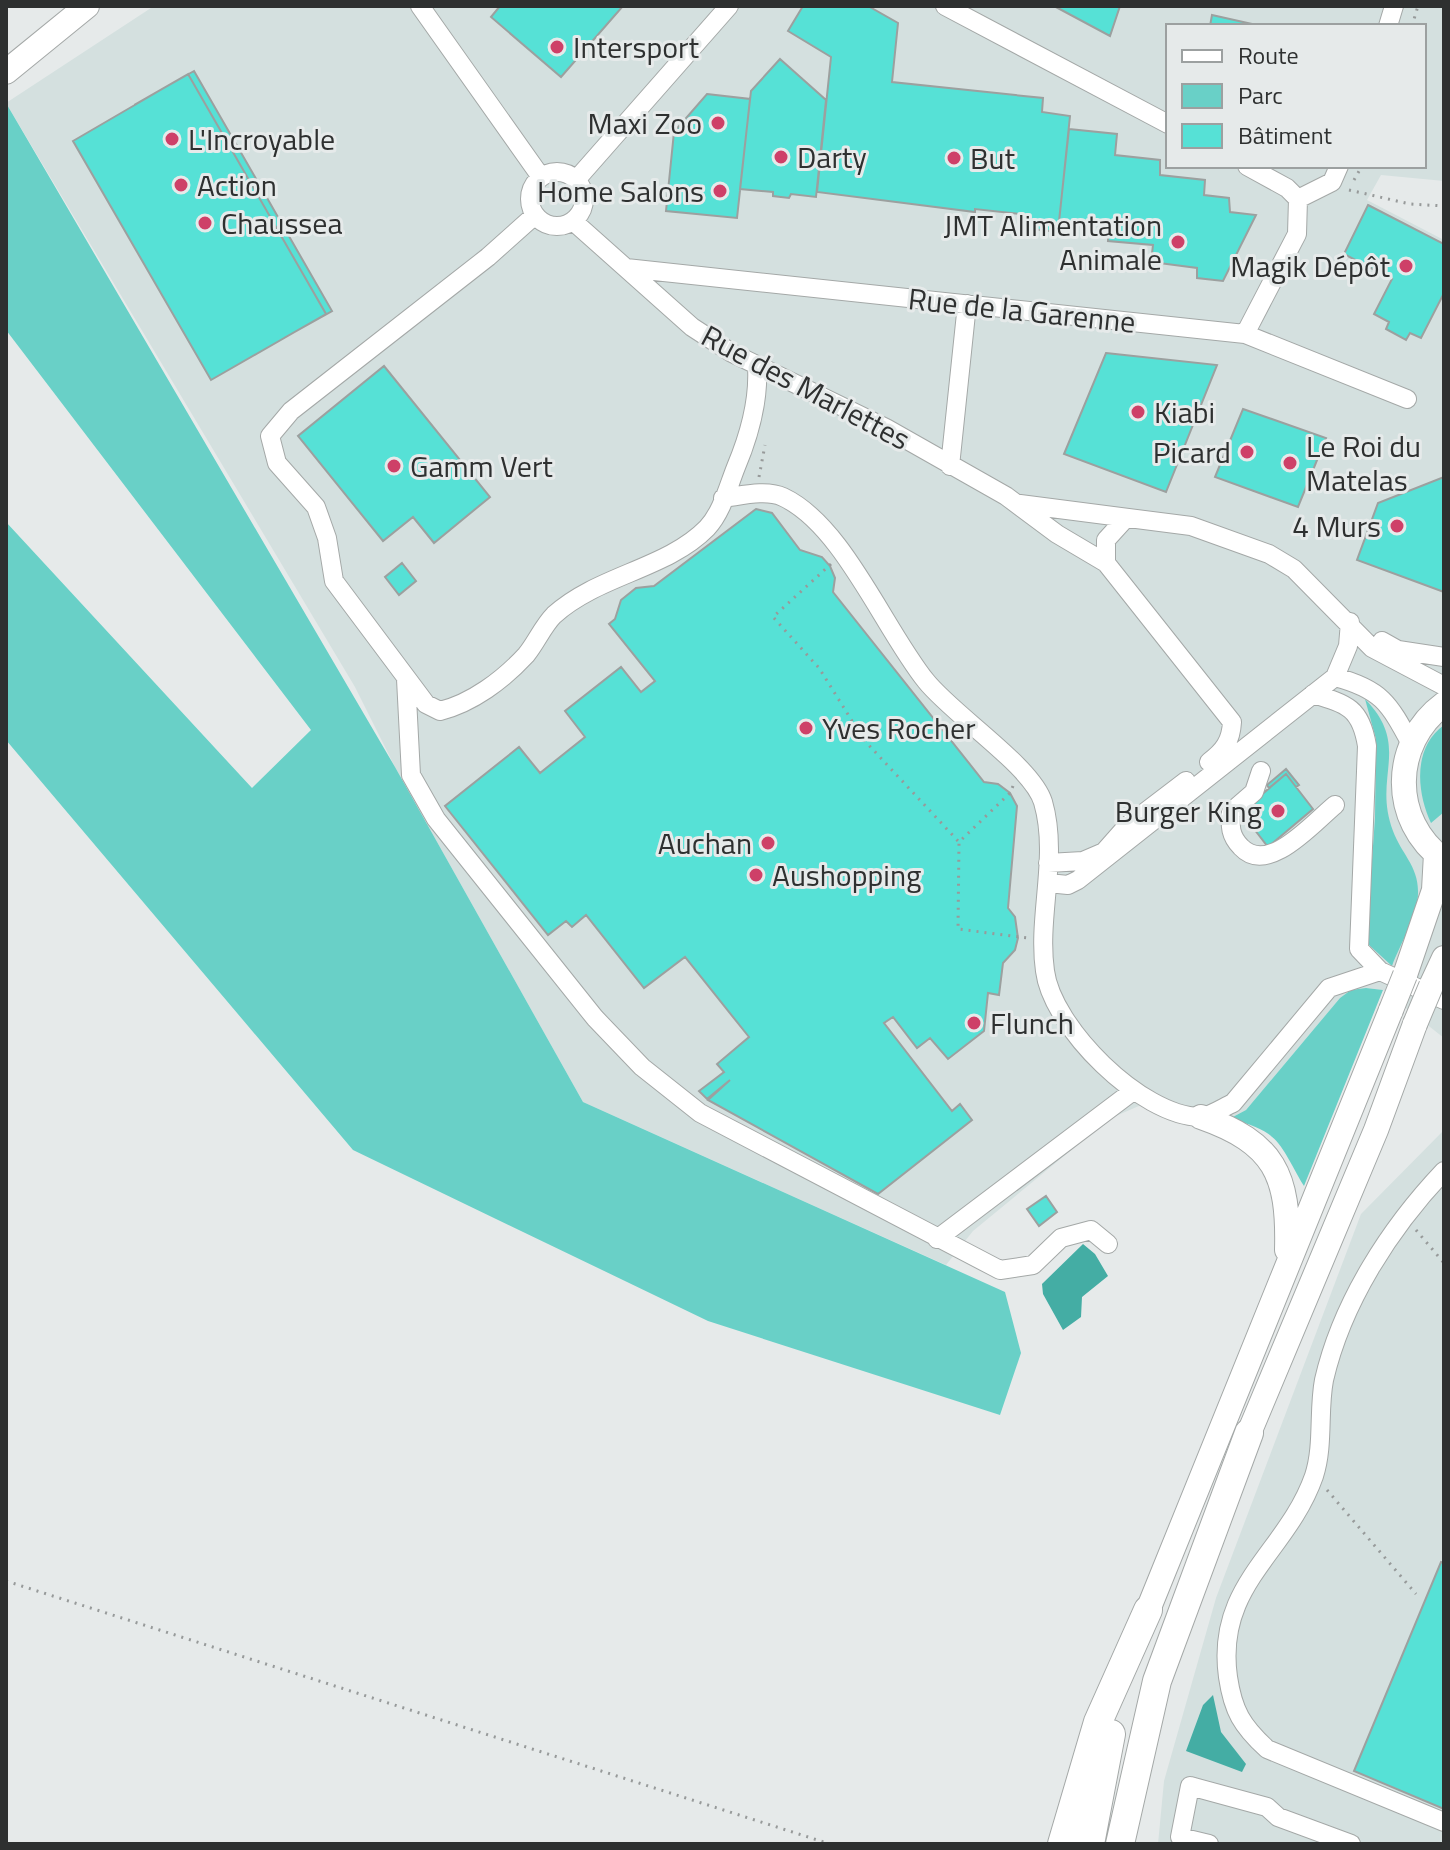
<svg xmlns="http://www.w3.org/2000/svg" width="1450" height="1850" viewBox="0 0 1450 1850" font-family="'Titillium Web',sans-serif">
<style>
.built{fill:#d4e0df;fill-rule:evenodd}
.green{fill:#69d0c7}
.water{fill:#44ada4}
.building{fill:#56e1d6;stroke:#9ca09f;stroke-width:2}
.lines{fill:none;stroke-linecap:round;stroke-linejoin:round}
.minor-casing{stroke:#a4a8a7;stroke-width:20}
.major-casing{stroke:#a4a8a7;stroke-width:26}
.highway-casing{stroke:#a4a8a7;stroke-width:30}
.path{stroke:#979a9a;stroke-width:3;stroke-dasharray:2 6;stroke-linecap:butt}
.minor{stroke:#fff;stroke-width:18}
.major{stroke:#fff;stroke-width:24}
.highway{stroke:#fff;stroke-width:28}
.major-bridge-casing{stroke:#a4a8a7;stroke-width:26;stroke-linecap:butt}
.major-bridge{stroke:#fff;stroke-width:24}
.poi-dot{fill:#ce4068;stroke:#e6eaea;stroke-width:3}
.labels{text-anchor:middle;dominant-baseline:central;stroke-width:6;stroke-linejoin:round;paint-order:stroke}
.poi-label{font-size:30px;fill:#2e3030;stroke:#e6eaea;text-anchor:start}
.street-label{font-size:30px;fill:#2e3030;stroke:#e6eaea}
</style>
<rect width="100%" height="100%" fill="#e6eaea"/>
<path class="built" d="M154,6h1290v175l-63,-6 -14,25 77,40v798l-61,-48 -17,-2 -26,10 -94,112 -17,9 -81,-17 -39,17 -136,112 -27,34 -363,-163 -188,-335 -40,-80 -349,-584zM1168,26h256v140h-256z
M1444,1130v714h-286l6,-63 52,-183 145,-384z"/>
<path class="green" d="M6,103l389,664 188,335 422,190 16,61 -21,62 -292,-94 -355,-171 -347,-410v-218l246,266 59,-58 -305,-400z
M1365,699c47,48 7,77 28,132 8,22 25,35 25,60 1,23 -18,53 -26,75l-23,-21 -2,-16 8,-111 1,-79z
M1444,725v87l-13,11c-14,-30 -19,-75 13,-98z
M1366,988l17,2 -79,196c-25,-42 -23,-55 -75,-67l17,-9 94,-112 11,-8z"/>
<path class="water" d="M1083,1244l12,10 13,22 -26,21 -1,20 -18,13 -20,-36 -1,-10z
M1213,1695l8,37 25,32 -4,8 -56,-21 17,-46z"/>
<path class="building" d="M500,6h123l-62,71 -70,-60z
M803,6h65l30,17 -6,59 151,16 -1,14 28,4 -12,116 -26,-3 -4,-14 -53,-6v3l-158,-20 14,-135 -43,-26z
M1054,6h66l-10,30z
M1212,15l49,11h-51z
M780,59l46,41 -10,97 -25,-3 -2,4 -16,-2v-4l-33,-3 11,-98z
M194,71l138,240 -48,27 42,-24 -138,-240 -54,31z
M188,74l138,240 -115,66 -138,-239z
M707,94l43,5 -13,119 -71,-7 8,-79z
M1069,129l48,5 -2,21 45,5v15l45,5 -1,15 25,3 1,14 26,3 -33,66 -26,-3v-10l-46,-6 2,-17 -45,-4 1,-15 -50,-5z
M1368,205l76,39v49l-23,45 -11,-5 -4,7 -20,-11 3,-7 -15,-8 18,-35 -48,-25z
M1106,353l111,12 -51,127 -102,-38z
M384,366l106,131 -56,46 -21,-26 -30,24 -85,-105z
M1243,409l83,29 -28,69 -83,-30z
M1444,477v115l-87,-32 21,-57z
M756,509l16,4 28,37 22,7 8,9 5,12 -2,14 151,190 14,2 12,9 7,13 -9,102 7,9 3,21 -3,12 -12,13 -4,32 -11,-2 -4,38 -36,28 -18,-21 -13,10 -24,-31 -9,6 68,88 8,-7 12,16 -94,74 -170,-94 22,-20 -23,19 -8,-8 25,-19 -7,-8 32,-27 -64,-80 -41,31 -58,-73 -14,12 -6,-6 -18,14 -103,-129 74,-59 21,26 45,-36 -20,-26 56,-44 20,25 14,-11 -46,-57 6,-5 6,-19 15,-12 18,-2z
M402,563l14,18 -17,14 -14,-18z
M1286,769l13,16 -3,2 -10,-13 -17,14 -2,-3z
M1286,774l27,35 -45,38 -27,-35z
M1046,1196l11,16 -18,14 -12,-17z
M1441,1562l3,1v246l-90,-38z"/>
<g class="lines">
<g class="minor-casing">
<path id="minor" d="M420,6l121,171
M945,6l223,118
M1388,26l6,-20
M1247,166l40,22 11,11
M530 199a27 27 0 1 1 54 0a27 27 0 1 1-54 0Z
M576,180l153,-174
M1298,199l34,-17 7,-16
M535,215l-47,42 -197,154 -21,25 7,27 39,44 11,31 7,43 92,123 14,7c32,-8 63,-31 86,-56 10,-12 17,-29 28,-40 44,-40 113,-46 153,-87 15,-16 21,-41 29,-61 13,-31 23,-66 21,-100
M573,221l119,106 40,26 154,75 120,68 51,38 49,29 126,159
M626,268l619,66 162,65
M1245,334l52,-100 1,-35
M950,466l17,-162
M723,498c17,-2 43,-9 60,-1 60,28 101,132 143,184 27,34 106,85 117,121 16,55 -6,114 2,169 7,56 96,145 155,146 9,0 24,-10 33,-14l96,-115 51,-17
M1020,504l171,22 78,28 25,15 78,79 72,38
M1106,563v-23l20,-22
M1382,641l16,9 46,7
M1335,677l13,-31 2,-24
M406,679l5,96 25,44 159,199 47,49 58,46 300,157 33,-5 28,-27 30,-8 17,14
M1313,694c34,10 48,14 54,52l-8,203 21,22 64,29
M1209,762c15,-11 22,-21 23,-40
M1261,771l-7,21 -23,20c-1,14 -1,24 10,35 27,29 72,-24 94,-42
M1048,863l35,-2 21,-9 23,-26 59,-45
M1048,883l20,2 10,-5 257,-203c46,12 54,26 76,67
M1444,1171c-54,57 -102,131 -120,209 -6,31 0,65 -10,96 -27,77 -99,108 -86,201 5,34 14,49 39,72l177,73
M937,1239l196,-148
M1209,1844l-29,-7 10,-51 77,21 11,10 73,27"/>
</g>
<g class="major-casing">
<path id="major" d="M6,72l81,-66
M1444,704c-53,39 -54,117 0,156
M1405,975l29,-85 2,-36
M1431,986l13,-28
M1201,1117c74,26 88,58 86,133
M1249,1433l127,-303 39,-106
M1148,1610l243,-600"/>
</g>
<g class="highway-casing">
<path id="highway" d="M1062,1844l36,-122 50,-112
M1090,1844l21,-110
M1120,1844l37,-163 92,-248"/>
</g>
<path class="path" d="M1412,26l6,-20
M1354,180l8,-14
M1349,190l61,14 34,2
M759,477l6,-32
M831,564l-58,53 46,51 45,72 95,102
M1013,786l-3,7 -51,49 -1,87 70,9
M1416,1230l28,33
M1327,1490l89,104
M6,1581l824,263"/>
<use href="#minor" class="minor"/>
<use href="#major" class="major"/>
<use href="#highway" class="highway"/>
<g class="major-bridge-casing">
<path id="major-bridge" d="M1391,1010l14,-35
M1415,1024l16,-38"/>
</g>
<use href="#major-bridge" class="major-bridge"/>
</g>
<g class="poi-dot">
<circle cx="557" cy="47" r="8"/>
<circle cx="718" cy="123" r="8"/>
<circle cx="172" cy="139" r="8"/>
<circle cx="781" cy="157" r="8"/>
<circle cx="954" cy="158" r="8"/>
<circle cx="181" cy="185" r="8"/>
<circle cx="720" cy="191" r="8"/>
<circle cx="205" cy="223" r="8"/>
<circle cx="1178" cy="242" r="8"/>
<circle cx="1406" cy="266" r="8"/>
<circle cx="1138" cy="412" r="8"/>
<circle cx="1247" cy="452" r="8"/>
<circle cx="1290" cy="463" r="8"/>
<circle cx="394" cy="466" r="8"/>
<circle cx="1397" cy="526" r="8"/>
<circle cx="806" cy="728" r="8"/>
<circle cx="1278" cy="811" r="8"/>
<circle cx="768" cy="843" r="8"/>
<circle cx="756" cy="875" r="8"/>
<circle cx="974" cy="1023" r="8"/>
</g>
<g class="labels">
<g class="poi-label">
<text x="573" y="47">Intersport</text>
<text x="702" y="123" text-anchor="end">Maxi Zoo</text>
<text x="188" y="139">L'Incroyable</text>
<text x="797" y="157">Darty</text>
<text x="970" y="158">But</text>
<text x="197" y="185">Action</text>
<text x="704" y="191" text-anchor="end">Home Salons</text>
<text x="221" y="223">Chaussea</text>
<text x="1162" y="225" text-anchor="end">JMT Alimentation<tspan x="1162" dy="34">Animale</tspan></text>
<text x="1390" y="266" text-anchor="end">Magik Dépôt</text>
<text x="1154" y="412">Kiabi</text>
<text x="1306" y="446">Le Roi du<tspan x="1306" dy="34">Matelas</tspan></text>
<text x="1231" y="452" text-anchor="end">Picard</text>
<text x="410" y="466">Gamm Vert</text>
<text x="1381" y="526" text-anchor="end">4 Murs</text>
<text x="822" y="728">Yves Rocher</text>
<text x="1262" y="811" text-anchor="end">Burger King</text>
<text x="752" y="843" text-anchor="end">Auchan</text>
<text x="772" y="875">Aushopping</text>
<text x="990" y="1023">Flunch</text>
</g>
<g class="street-label">
<text transform="translate(1022 310) rotate(6)">Rue de la Garenne</text>
<text transform="translate(806 387) rotate(28)">Rue des Marlettes</text>
</g>
</g>
<rect width="1450" height="1850" fill="none" stroke="#2e3030" stroke-width="16"/>
<rect x="1166" y="24" width="260" height="144" fill="#e6eaea" stroke="#9ca0a0" stroke-width="2"/>
<rect x="1182" y="50" width="40" height="12" fill="#ffffff" stroke="#9ca0a0" stroke-width="2"/>
<text x="1238" y="64" font-size="24" fill="#2e3030">Route</text>
<rect x="1182" y="84" width="40" height="24" fill="#69d0c7" stroke="#9ca0a0" stroke-width="2"/>
<text x="1238" y="104" font-size="24" fill="#2e3030">Parc</text>
<rect x="1182" y="124" width="40" height="24" fill="#56e1d6" stroke="#9ca0a0" stroke-width="2"/>
<text x="1238" y="144" font-size="24" fill="#2e3030">Bâtiment</text>
</svg>
